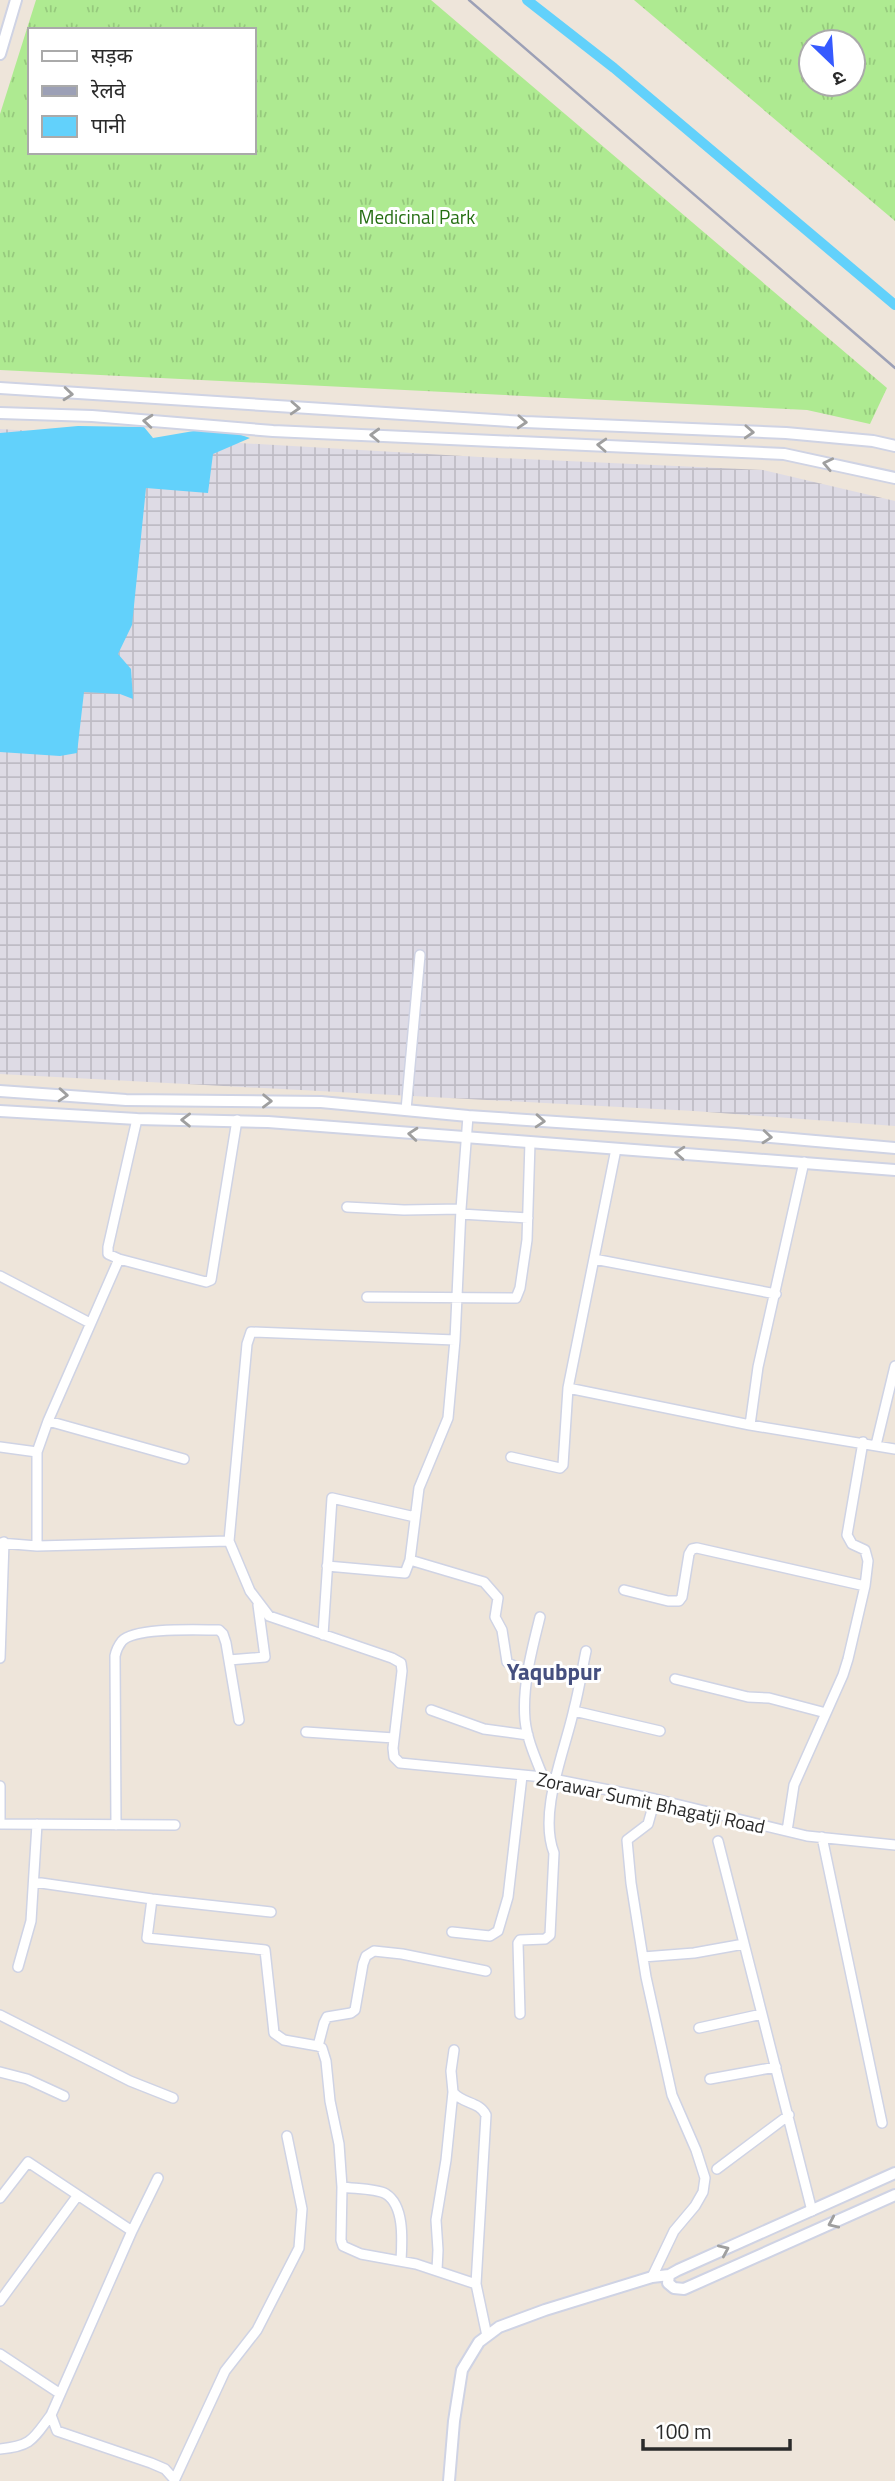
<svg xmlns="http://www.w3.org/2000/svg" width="895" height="2481" viewBox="0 0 895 2481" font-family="'Titillium Web','Noto Sans Devanagari',sans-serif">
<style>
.industrial{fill:url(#industrial-grid)}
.grass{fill:url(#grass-tufts);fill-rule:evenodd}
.water{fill:#62d1fb}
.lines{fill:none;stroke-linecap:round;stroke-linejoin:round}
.canal{stroke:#62d1fb;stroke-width:10}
.minor-casing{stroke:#cfd3e4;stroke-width:12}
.tertiary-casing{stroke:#cfd3e4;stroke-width:14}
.minor{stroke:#fff;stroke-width:9}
.tertiary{stroke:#fff;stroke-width:10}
.rail{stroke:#9ca0b6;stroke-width:2.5}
.oneway{stroke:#9f9f9f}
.labels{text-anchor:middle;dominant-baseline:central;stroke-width:6;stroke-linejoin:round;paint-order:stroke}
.park-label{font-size:19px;fill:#256e12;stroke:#fff}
.street-label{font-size:19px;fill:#2a2a2a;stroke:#fff}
.quarter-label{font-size:23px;font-weight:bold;fill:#454f7f;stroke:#fff}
</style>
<defs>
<pattern id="industrial-grid" width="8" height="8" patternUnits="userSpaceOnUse" patternTransform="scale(1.75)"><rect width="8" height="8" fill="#dedbe5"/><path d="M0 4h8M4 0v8" fill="none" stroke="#bfbcc5"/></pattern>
<pattern id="grass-tufts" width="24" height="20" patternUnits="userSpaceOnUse" patternTransform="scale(1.75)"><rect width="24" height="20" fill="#aeea91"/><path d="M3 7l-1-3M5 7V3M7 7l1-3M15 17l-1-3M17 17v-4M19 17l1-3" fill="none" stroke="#96c97d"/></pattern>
</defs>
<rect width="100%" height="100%" fill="#eee5da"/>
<path class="industrial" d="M0,429l480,28 283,13 132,31v625l-201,-15 -694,-37z"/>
<path class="grass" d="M36,0h395l456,388 -17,36 -63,-14 -807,-40v-256zM30,30h224v122h-224z
M634,0h261v221zM811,42h42v42h-42z"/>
<path class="water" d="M78,426l66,1 9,11 64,-11 33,11 -37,16 -5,39 -62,-5 -14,137 -14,29 13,15 2,30 -13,-5 -36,-2 -7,61 -17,3 -60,-4v-319z"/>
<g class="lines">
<path class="canal" d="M527,0l87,68 281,237"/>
<g class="minor-casing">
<path id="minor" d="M406,1110l14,-155
M468,1116l-7,93 -6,131 -7,78 -29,70 -9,72 74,22 14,16 -3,19 7,13 5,32 22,13
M137,1119l-29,128v7l11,5 -71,162 136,38
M347,1207l57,3 57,-1
M461,1214l67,4
M119,1259l87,23 5,-2 26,-160
M594,1259l182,35
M0,1276l90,47
M367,1297l149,1 4,-10 7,-48 3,-98
M455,1340l-204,-8 -4,12 -18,197 21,50 19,25 123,42 9,5 1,8 -9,77 1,9 6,6 143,14 112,22 152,37 88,9
M568,1388l182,37 145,24
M750,1425l8,-58 46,-205
M876,1445l19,-79
M0,1447l37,5 11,-31
M37,1452v94
M511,1457l49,11 3,-3 5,-77 48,-239
M0,1543l37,3 192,-5
M327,1566l78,7 5,-13
M624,1590l44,11h11l3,-4 7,-43 3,-5 5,-1 168,38
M540,1617c-8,32 -18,69 -15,103 2,20 11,39 18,57
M323,1635l9,-137 83,19
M0,1658l4,-116
M229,1660l36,-3 -7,-52
M675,1679l73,18 21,1 57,15
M431,1710l53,19 44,6
M574,1711l86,20
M306,1732l88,6
M0,1786v38
M0,1824l175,1
M116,1825l-1,-169c1,-5 3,-10 7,-15 13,-14 75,-11 97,-11l4,4 3,9 13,77
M787,1831l7,-46 49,-110 5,-16 17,-73 3,-25 -3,-11 -13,-6 -5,-9 16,-93
M822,1837l60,286
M718,1841l94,370
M34,1882l118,17 119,13
M152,1899l-5,39 118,12 9,83 10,7 34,6 4,2 4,13 4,40 9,43 3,43 -1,53 2,6 18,8 55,10 60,20
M452,1932l38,4 8,-5 10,-34 14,-121
M643,1957l51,-4 50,-9
M18,1967l13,-46 6,-97
M520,2014l-2,-71 2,-3 25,-1 5,-4 4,-82c-16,-41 11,-102 20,-144 5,-19 8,-39 12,-58
M0,2015l130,66 43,17
M699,2028l63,-14
M318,2046l6,-23 3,-6 24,-4 4,-3 8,-46 3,-8 8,-5 28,3 84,17
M454,2050l-3,21 2,21c9,12 26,9 33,23l-10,169 11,52
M0,2072l27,7 37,17
M710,2079l66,-12
M717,2169l72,-54
M158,2178l-26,53 -81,184 6,16 94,32 14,6 9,10
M342,2187c12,2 33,1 44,7 19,12 16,48 15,67
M0,2198l28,-36 104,69
M437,2270l1,-20 -2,-30 10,-60 7,-68
M652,2277l22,-46 21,-25 8,-14 2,-14 -9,-28 -24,-55 -26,-118 -15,-94 -4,-43 21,-16 7,-25
M0,2301l78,-106
M0,2354l59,39
M0,2449c32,-3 33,-10 51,-34
M174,2481l51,-110 32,-41 42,-82 3,-39 -15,-73"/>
</g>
<g class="tertiary-casing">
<path id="tertiary" d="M0,54l16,-54
M0,388l525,34 261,11 87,8 22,5
M0,413l92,3 181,15 511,23 111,24
M0,1091l126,9 195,2 147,14 268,18 159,14
M0,1111l137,8 131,3 627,48
M895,2173l-217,97 -9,5 -1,8 6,5 10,1 211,-94
M449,2481l5,-60 8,-51 17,-28 20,-15 46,-17 107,-33 17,-2"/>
</g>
<use href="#minor" class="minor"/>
<use href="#tertiary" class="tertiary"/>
<path class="rail" d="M469,0l426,368"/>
</g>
<defs><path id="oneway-chevron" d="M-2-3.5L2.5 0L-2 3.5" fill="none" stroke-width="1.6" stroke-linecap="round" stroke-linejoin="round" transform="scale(1.75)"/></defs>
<g class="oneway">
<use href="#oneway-chevron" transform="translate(68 394) rotate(5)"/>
<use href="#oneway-chevron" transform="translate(295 408) rotate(3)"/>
<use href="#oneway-chevron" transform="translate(148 421) rotate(-175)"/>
<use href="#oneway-chevron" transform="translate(522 422) rotate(3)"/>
<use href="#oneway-chevron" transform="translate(749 432) rotate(3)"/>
<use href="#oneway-chevron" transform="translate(375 435) rotate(-178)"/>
<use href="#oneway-chevron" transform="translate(602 445) rotate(-177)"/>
<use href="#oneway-chevron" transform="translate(828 464) rotate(-168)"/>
<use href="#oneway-chevron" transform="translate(63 1095) rotate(4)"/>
<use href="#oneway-chevron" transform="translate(267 1101) rotate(1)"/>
<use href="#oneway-chevron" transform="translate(186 1120) rotate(-179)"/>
<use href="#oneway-chevron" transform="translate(540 1121) rotate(4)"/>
<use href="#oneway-chevron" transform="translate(413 1134) rotate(-175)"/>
<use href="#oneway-chevron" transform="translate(767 1137) rotate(5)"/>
<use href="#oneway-chevron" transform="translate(680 1153) rotate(-176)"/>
<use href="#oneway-chevron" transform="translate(833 2223) rotate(156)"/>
<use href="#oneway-chevron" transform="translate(724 2250) rotate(-24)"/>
</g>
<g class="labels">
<g class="park-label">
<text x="417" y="216">Medicinal Park</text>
</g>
<g class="street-label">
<text transform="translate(651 1802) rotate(12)">Zorawar Sumit Bhagatji Road</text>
</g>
<g class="quarter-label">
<text x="554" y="1671">Yaqubpur</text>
</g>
</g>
<rect x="28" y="28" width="228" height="126" fill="#ffffff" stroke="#aaaaaa" stroke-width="2"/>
<rect x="42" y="51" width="35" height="10" fill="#ffffff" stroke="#aaaaaa" stroke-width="2"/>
<text x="91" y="63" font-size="21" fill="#2a2a2a">सड़क</text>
<rect x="42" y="86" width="35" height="10" fill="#9ca0b6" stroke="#aaaaaa" stroke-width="2"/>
<text x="91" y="98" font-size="21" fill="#2a2a2a">रेलवे</text>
<rect x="42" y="116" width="35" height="21" fill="#62d1fb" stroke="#aaaaaa" stroke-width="2"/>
<text x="91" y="133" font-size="21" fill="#2a2a2a">पानी</text>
<g transform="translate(832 63) rotate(155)"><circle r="33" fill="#ffffff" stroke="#aaaaaa" stroke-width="2"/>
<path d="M0-5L12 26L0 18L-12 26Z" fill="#365aff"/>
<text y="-10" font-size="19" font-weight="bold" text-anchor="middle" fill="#2a2a2a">उ</text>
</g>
<path d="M643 2439v10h147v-10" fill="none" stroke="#2a2a2a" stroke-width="3.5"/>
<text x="654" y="2439" font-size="21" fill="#2a2a2a" stroke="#ffffff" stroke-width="5" paint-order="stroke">100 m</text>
</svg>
